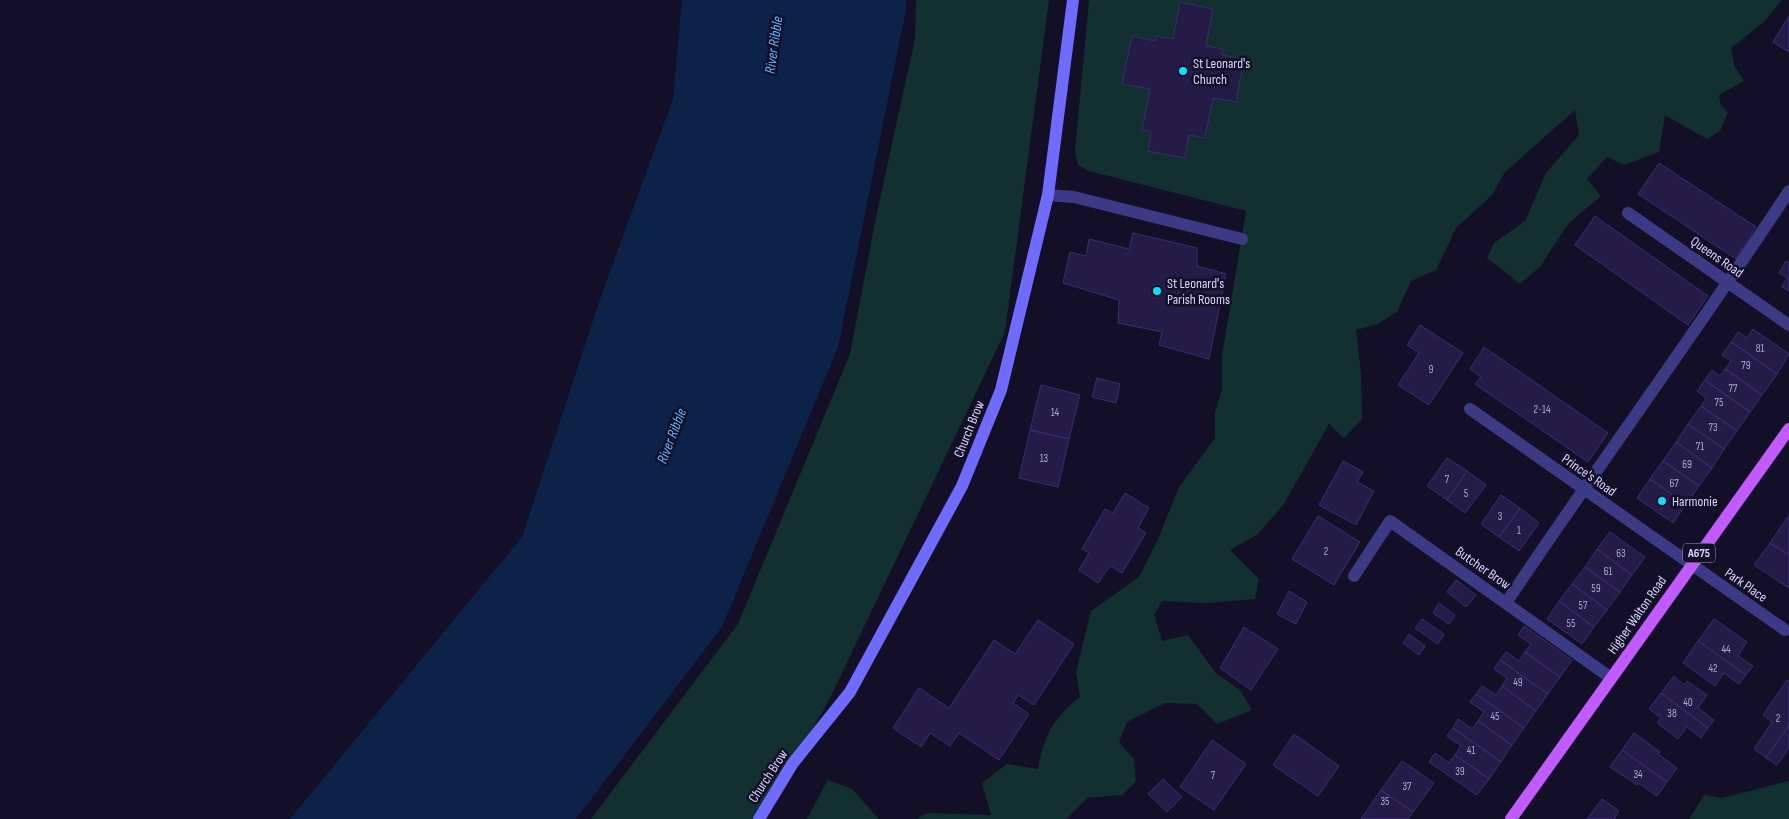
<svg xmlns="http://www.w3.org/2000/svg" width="1789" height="819" viewBox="0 0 1789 819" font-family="'Sofia Sans Condensed',sans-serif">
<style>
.green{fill:#12302f;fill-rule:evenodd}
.water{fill:#0c2248}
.building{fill:#241b47;stroke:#3b2d73}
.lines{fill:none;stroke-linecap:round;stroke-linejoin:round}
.service{stroke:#3d3a85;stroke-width:12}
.minor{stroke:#3d3a85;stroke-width:12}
.secondary{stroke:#6f6bff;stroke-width:12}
.primary{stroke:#c25bff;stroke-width:12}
.poi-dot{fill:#00e5ff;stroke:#130f26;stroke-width:2}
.labels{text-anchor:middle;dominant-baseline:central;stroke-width:5;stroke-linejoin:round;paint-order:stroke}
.number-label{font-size:11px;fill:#aca6d1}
.shield{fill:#130f26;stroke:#9e99be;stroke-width:1}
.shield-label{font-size:12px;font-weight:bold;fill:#d9d4ff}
.poi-label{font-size:14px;fill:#d9d4ff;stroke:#130f26;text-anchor:start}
.street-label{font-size:14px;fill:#d9d4ff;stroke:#130f26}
.water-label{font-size:15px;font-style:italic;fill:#62b6ff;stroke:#130f26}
</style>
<rect width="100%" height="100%" fill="#130f26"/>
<path class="green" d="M916,0h133l-44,332 -175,366 -68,121h-171l147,-195 112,-270 27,-142 38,-173z
M1089,0h693l-18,22 -33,26 3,17 10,16 -25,14 2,11 7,6 -8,19 -13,8 -42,-24 -6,37 -35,13 -17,-8 -20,22 14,17 -33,28 -28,43 -20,17 -33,-26 7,-15 31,-22 21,-48 33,-38 -4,-25 -70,62 -13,23 -36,33 -20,42 -25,11 -14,31 -19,12 -22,6 5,43 1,46 -18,19 -15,-14 -45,80 -26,30 -28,16 29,29 -4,20 -48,4 -45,-2 -8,14 8,26 26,-6 28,38 24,17 12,20 -35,14 -20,-20 -32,-1 -38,19 -8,20 15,17 2,22 -14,14 -35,3 -21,21h-149l10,-6 64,2 -9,-32 25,-19 31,5c6,-33 15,-51 42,-72l-4,-25 15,-61 48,-34 19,-38 21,-52 36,-49v-26l7,-22v-34l24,-145 -157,-40 -11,-6 -3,-14zM1180,2l33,7 -7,37 17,3 -1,6 22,4 -8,43 -23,-4 -7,39 -17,-2 -4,23 -34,-26 -9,-2 8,-41 -28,-6 10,-47 23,5 1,-5 17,3z
M828,780l24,9 27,30h-72z
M1789,781v38h-100l15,-24 18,3z"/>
<path class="water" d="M682,0h224v10l-68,337 -116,280 -146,192h-286l232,-282 77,-235 74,-203z"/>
<path class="building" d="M1180,2l33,7 -7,37 17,3 -1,6 22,4 -8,43 -23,-4 -8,40 -16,-3 -4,23 -37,-7 3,-19 -9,-2 8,-41 -28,-5 10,-48 23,5 1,-5 17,3z
M1789,16v36l-16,-10z
M1659,163l97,64 -20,32 -98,-65z
M1595,216l113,80 -20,29 -113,-80z
M1133,233l64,15v18l29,8 -17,85 -50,-14 3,-13 -44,-9 1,-23 -56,-17 7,-31 16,4 3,-17 40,10z
M1786,261l3,2v28l-7,-4 5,-9 -8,-5z
M1420,325l43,28 -34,52 -31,-20 21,-32 -12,-8z
M1753,329l36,25 -12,20 -46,-32 7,-10 9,6z
M1731,342l46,32 -15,21 -37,-26 6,-8 -9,-6z
M1484,347l124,86 -20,29 -113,-78 6,-7 -11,-8z
M1725,369l37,26 -12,17 -45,-32 7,-10 8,6z
M1097,378l23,6 -4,19 -24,-6z
M1705,380l45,32 -13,19 -36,-25 5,-8 -9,-7z
M1041,385l39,10 -11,44 -39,-9z
M1701,406l36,25 -13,18 -36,-25z
M1688,424l36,25 -12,19 -36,-26z
M1030,430l39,9 -11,48 -39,-9z
M1676,442l36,26 -13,18 -36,-25z
M1447,458l20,13 -20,29 -20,-14z
M1343,461l20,11 -6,10 17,9 -18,34 -37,-20z
M1663,461l36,25 -13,18 -36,-25z
M1467,471l19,14 -21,28 -18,-13z
M1650,479l36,25 -13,19 -36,-25z
M1125,493l24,15 -11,20 8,5 -24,40 -12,-7 -12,17 -19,-13 10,-17 -7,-4 23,-40 8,4z
M1501,495l19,13 -21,29 -18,-13z
M1520,508l19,15 -20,28 -20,-14z
M1789,515v40l-19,-12z
M1318,516l42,26 -26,43 -42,-26z
M1610,532l35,25 -13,18 -35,-26z
M1770,543l19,12v33l-35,-23z
M1597,549l35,26 -12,17 -35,-25z
M1585,567l35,25 -13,18 -35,-26z
M1456,580l20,15 -10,12 -19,-15z
M1572,584l35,26 -13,17 -35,-26z
M1289,591l18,11 -11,22 -19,-10z
M1559,601l35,26 -12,17 -35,-25z
M1439,603l16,12 -6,9 -16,-11z
M1422,619l22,15 -6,10 -23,-16z
M1714,619l33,23 -9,14 15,10 -7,9 -48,-34z
M1038,620l36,24 -40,61 -16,-10 -5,8 16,11 -30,46 -40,-27 -9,13 -20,-13 -9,14 -28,-19 26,-40 30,20 45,-68 21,14z
M1524,626l48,34 -12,17 -35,-25 6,-8 -13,-9z
M1244,627l34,22 -27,41 -31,-22z
M1409,634l16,12 -6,9 -16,-12z
M1698,641l48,34 -7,9 -15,-11 -9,13 -32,-23z
M1506,652l13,9 6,-9 35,25 -12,17 -48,-34z
M1500,660l48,34 -12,17 -34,-25 5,-8 -13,-9z
M1674,676l10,9 3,-4 20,14 -9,13 16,12 -6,8 -47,-35z
M1787,680l2,2v43l-23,33 -12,-9 18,-27 -9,-7z
M1482,686l14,9 6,-9 34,25 -12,17 -48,-34z
M1661,693l47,35 -7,10 -14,-11 -9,12 -21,-16 4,-5 -12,-9z
M1476,694l48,34 -12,17 -34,-24 6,-9 -14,-10z
M1458,719l14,10 6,-8 34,24 -11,17 -48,-34z
M1789,725v23l-12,17 -11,-7z
M1453,728l48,34 -12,17 -34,-24 6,-9 -14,-10z
M1634,733l26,19 -2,2 19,14 -10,14 -45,-32z
M1294,734l45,32 -21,30 -45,-31z
M1212,740l34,24 -32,46 -34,-23z
M1622,750l45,32 -10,14 -19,-13 -1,2 -27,-18z
M1435,753l14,10 6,-8 34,24 -12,16 -48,-33z
M1402,761l32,22 -21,29 -32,-22z
M1163,779l19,18 -15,15 -19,-18z
M1381,790l32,22 -5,7h-47z
M1602,799l17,12 -5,8h-27z"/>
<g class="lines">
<path class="service" d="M1048,195l26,2 168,42
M1354,576l36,-55 221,157
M1506,603c93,-139 192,-273 283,-412"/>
<path class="minor" d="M1628,213l161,112
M1470,409l315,221"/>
<path class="secondary" d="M759,819l34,-56 57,-71 112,-206 39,-96 47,-195 25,-195"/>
<path class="primary" d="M1511,819l278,-390"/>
</g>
<g class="poi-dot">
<circle cx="1183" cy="71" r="5"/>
<circle cx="1157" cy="291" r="5"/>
<circle cx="1662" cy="501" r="5"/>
</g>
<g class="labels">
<g class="number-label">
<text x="1760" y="348">81</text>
<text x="1746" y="365">79</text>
<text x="1431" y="369">9</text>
<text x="1733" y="388">77</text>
<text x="1719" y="402">75</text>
<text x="1542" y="409">2-14</text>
<text x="1055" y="412">14</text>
<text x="1713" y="427">73</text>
<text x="1700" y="446">71</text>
<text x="1044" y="458">13</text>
<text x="1687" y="464">69</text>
<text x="1447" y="479">7</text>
<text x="1674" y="483">67</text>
<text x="1466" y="493">5</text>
<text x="1500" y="516">3</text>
<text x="1519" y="530">1</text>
<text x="1326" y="551">2</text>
<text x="1621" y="553">63</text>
<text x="1608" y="571">61</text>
<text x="1596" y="588">59</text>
<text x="1583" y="605">57</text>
<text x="1571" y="623">55</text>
<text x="1726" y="649">44</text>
<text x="1713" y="668">42</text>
<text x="1518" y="682">49</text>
<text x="1688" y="702">40</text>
<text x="1672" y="713">38</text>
<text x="1495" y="716">45</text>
<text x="1778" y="718">2</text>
<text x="1471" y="750">41</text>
<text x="1460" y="771">39</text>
<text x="1638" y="774">34</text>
<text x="1213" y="775">7</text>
<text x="1407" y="786">37</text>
<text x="1385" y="801">35</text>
</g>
<rect class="shield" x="1683" y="543.5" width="32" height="19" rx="4"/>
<g class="shield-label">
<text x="1699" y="553">A675</text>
</g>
<g class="poi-label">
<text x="1193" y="63">St Leonard's<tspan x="1193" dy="16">Church</tspan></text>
<text x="1167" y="283">St Leonard's<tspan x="1167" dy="16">Parish Rooms</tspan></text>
<text x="1672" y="501">Harmonie</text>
</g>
<g class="street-label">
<text transform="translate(1717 257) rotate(35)">Queens Road</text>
<text transform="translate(969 429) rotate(-68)">Church Brow</text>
<text transform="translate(1589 475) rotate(35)">Prince's Road</text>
<text transform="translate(1483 568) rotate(35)">Butcher Brow</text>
<text transform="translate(1746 585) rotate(35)">Park Place</text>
<text transform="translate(1637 615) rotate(-55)">Higher Walton Road</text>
<text transform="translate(768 776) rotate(-57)">Church Brow</text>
</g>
<g class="water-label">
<text transform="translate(774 45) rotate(-82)">River Ribble</text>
<text transform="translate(672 436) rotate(-69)">River Ribble</text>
</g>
</g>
</svg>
